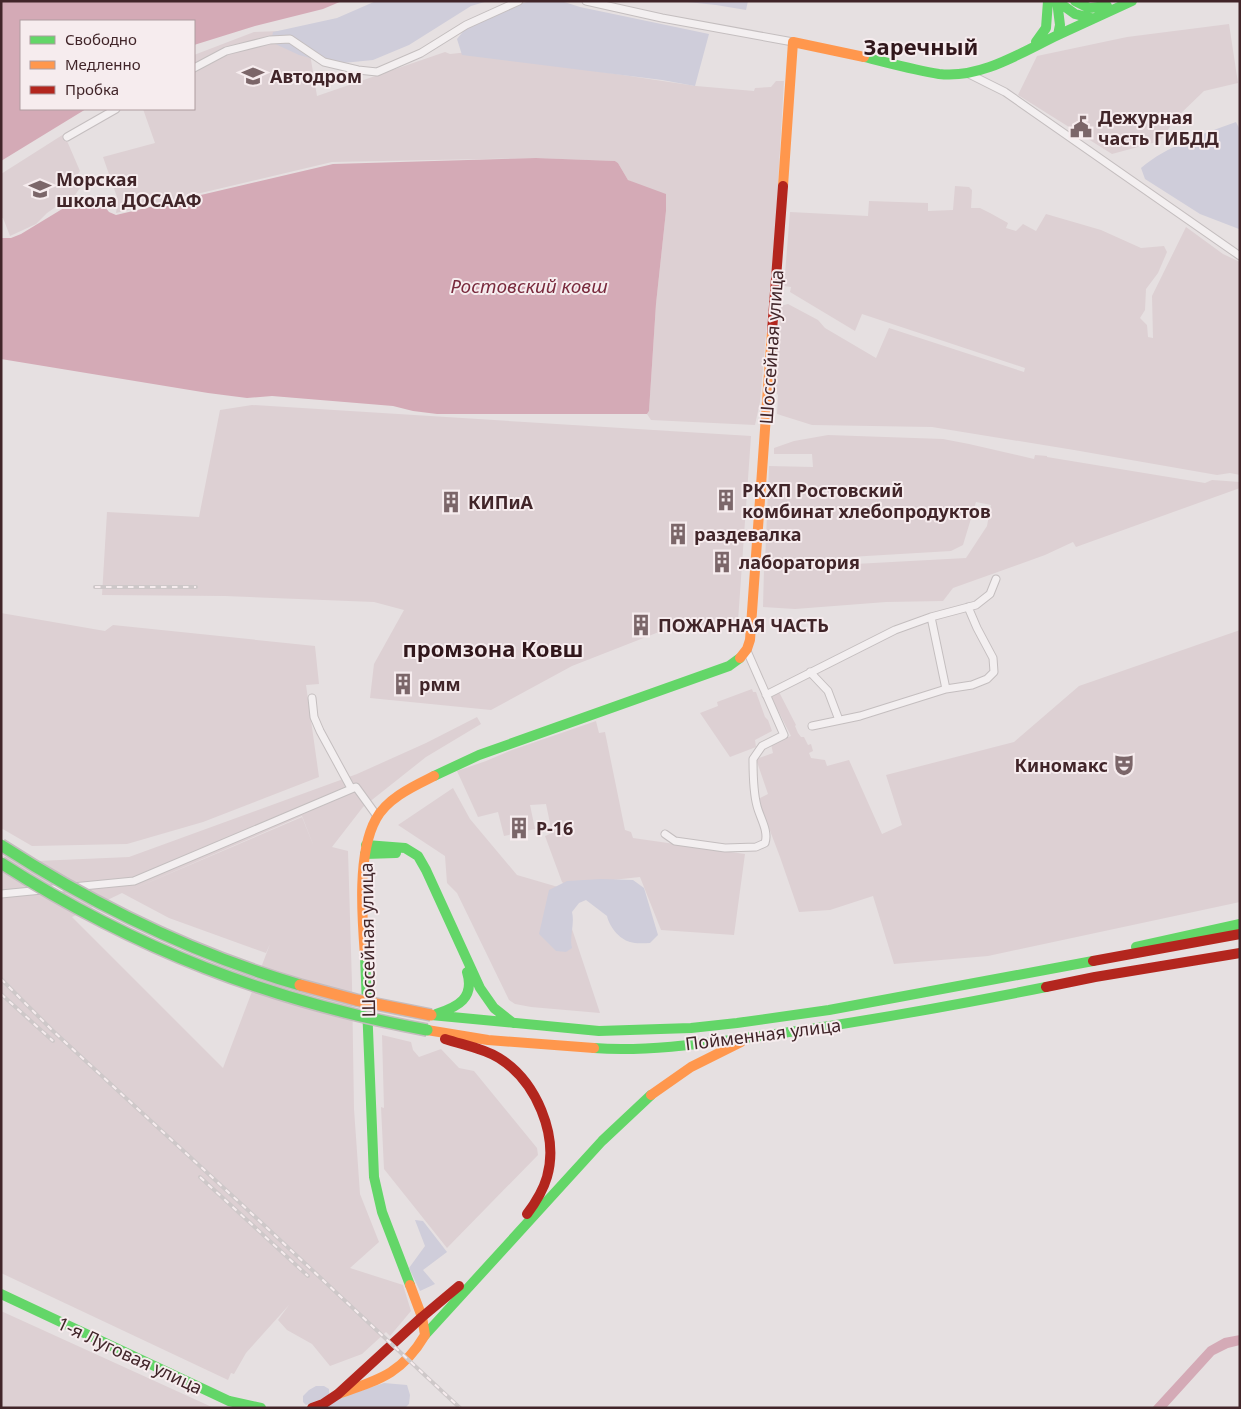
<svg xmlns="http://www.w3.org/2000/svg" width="1241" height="1409" viewBox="0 0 1241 1409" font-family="'Noto Sans',sans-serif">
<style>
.built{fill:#ddd0d3;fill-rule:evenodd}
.green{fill:#cfcdda}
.water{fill:#d4aab6}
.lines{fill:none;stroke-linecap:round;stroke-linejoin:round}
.street-casing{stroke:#c4bebf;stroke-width:9}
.street{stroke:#f3eff0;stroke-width:7}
.fast{stroke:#63d668;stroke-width:10}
.slow{stroke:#ff974d;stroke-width:10}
.jam{stroke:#b3261e;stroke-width:10}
.rail-casing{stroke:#cec8c9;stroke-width:4}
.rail{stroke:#f6ecee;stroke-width:2;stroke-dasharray:5.5;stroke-linecap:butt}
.fast-bridge-casing{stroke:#c4bcbe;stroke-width:14;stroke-linecap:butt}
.slow-bridge-casing{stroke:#c4bcbe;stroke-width:14;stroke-linecap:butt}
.fast-bridge{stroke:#63d668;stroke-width:11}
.slow-bridge{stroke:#ff974d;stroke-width:11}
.labels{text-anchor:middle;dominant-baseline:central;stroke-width:4;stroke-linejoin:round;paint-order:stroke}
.poi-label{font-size:18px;font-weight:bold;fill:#412529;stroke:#f6ecee;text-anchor:start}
.street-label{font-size:18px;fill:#412529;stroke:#f6ecee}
.water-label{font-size:19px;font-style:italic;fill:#792a3d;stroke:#f6ecee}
.district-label{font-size:22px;font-weight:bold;fill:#31171b;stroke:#f6ecee}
</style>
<rect width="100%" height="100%" fill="#e6e0e1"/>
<path class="built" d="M1229,24l9,59 -34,8 -28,27 -16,23 -48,13 -94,-59 19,-39 90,-19z
M306,30l11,66 128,-44 5,2 19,-2 227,34 58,5 1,-3 16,-1 5,-6h8l-8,138 -16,183 -5,23 -104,-5 -4,-6 2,-3 7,-107 10,-93 -30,-27 -8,-4 -10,-17 -3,-2 -79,-3 -204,4 -216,51 2,-13 -15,-43 52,-14 -12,-34h51v-54l60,-23z
M64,134l16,37 -2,3 4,11 -9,13 -7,2 -19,13 -11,11 -26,12 -7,-18h-2v-44z
M955,186l14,1 3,3 -1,18h9l10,5 18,10 -2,5 10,3 7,-7 13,7 10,-17 55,16 40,18 23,-2 3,6 -9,21 -12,16 -1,21 -5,8 7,7 1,12 5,1 -1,-42 34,-69 37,27 17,8v213l-10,-2 -13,2 -143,-25 -142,-23 -120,-2 -35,-11 1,-19 -4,-5 7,-84 7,-2 30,16 7,8 51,30 13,-30 135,44 1,-4 -163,-54 -7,17 -65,-39 1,-5 -7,-1 6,-74 78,4 1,-15 59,2v8l25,-1z
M252,405l499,31 -13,185 -74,9 -92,36 -81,44 -121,-12 4,-34 30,-54 -30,-8 -149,-6 -123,-1 5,-83 92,5 21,-107z
M828,435l115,4 26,5 65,15 1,-4 12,1v1l158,26 7,-3 28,2v6l-164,59 -3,-5 -28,13 -92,33 -10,13 -57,1 -91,7 -32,-2 1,-39 54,-2 148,-8 21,-32 4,-21 -15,-3 -13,43 -12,6 -186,11 4,-96 44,1 -1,-13h-38v-6l20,-7z
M1,613l104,18 8,-6 202,21 4,38 -13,1 13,92 -116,45 -76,22 -95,2 -31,-18z
M1240,630v272l-252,54 -94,8 -21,-68 -43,14 -31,2 -19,-55 -22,-58 10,-5 -12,-35 17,-6 -2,-9 20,-8 -20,-39 8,-5 17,33 -1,1 3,7 3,4h3l4,8 3,-1 2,7 -4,2 2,5 14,2 2,6 22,-6 33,74 20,-9 -16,-50 128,-33 65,-56z
M752,689l1,3h3l9,25 3,3 4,11 -17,9 1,7 -26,10 -30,-44 18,-7 -1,-4z
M477,717l4,7 -55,33 -63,50 -31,40 16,4 4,133 2,125 6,85 19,48 -29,26 53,17 8,26 -21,25 -4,-4 -24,22 -32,12 -18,-22 -25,-14 -9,-10 11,-15 -43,48 -12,21 -3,-1 -3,7 -227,-107v-417l36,5 92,-4 228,-83 69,-31zM302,816l12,31 -12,-30 -178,76zM122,893l47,25 97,35 4,-9 -47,124 -151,-151z
M596,721l3,12 6,-1 20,98 6,2 2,6 112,16 -11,81 -73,-5 -21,-53 -74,8 -4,-3 -17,-46 7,-3 -6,-29 -16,1 5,24 -31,7 -6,-24 -20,5 -21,-46 29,-10 26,-11z
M453,788l17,31 47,56 41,12 42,126 -69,-6 -16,-3 -6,-4 -52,-107 -10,-10 -2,-27 -47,-31z
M382,1035l29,7 2,8 6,7 22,-8 18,19 15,3 63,77 1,7 -91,93 -63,-79 -3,-62 3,1z
M1,1311l213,97h-213z"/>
<path class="green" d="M376,1h112l-17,5 -62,39 -36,15 -40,4 -34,-9 -28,-13 2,-10 64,-14z
M530,1h31l19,6 129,27 -14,52 -33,-6 -200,-25 -5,-16 9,-11 51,-23z
M678,1h70l-2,9 -30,-5z
M1236,122l4,8 -1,99 -39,-15 -55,-35 -4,-11c26,-22 62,-34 95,-46z
M601,879l32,1 11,8 14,47 -8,8c-6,0 -14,1 -20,-1 -11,-3 -21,-16 -23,-26l-21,-16 -7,3 -7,9c3,13 -3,24 0,36l-6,4 -10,-1 -17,-17 10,-44 18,-9z
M415,1220l8,1 24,31 -24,18 12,14 -15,7 -11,-23 16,-22z
M384,1383l23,2 3,10 -1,9 -4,4h-78l6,-8z
M316,1386h8l5,3v5l-3,3 -20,8 -3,-3v-6l6,-6z"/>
<path class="water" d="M1,1h341l-19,8 -68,17 -61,19v-24h-173v88h65l-85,52z
M536,158l79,3 3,2 10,17 38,14v17l-10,93 -7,107 -2,3h-210l-24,-3 -20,-5 -121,-10 -25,2 -39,-5 -207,-34v-121h10l10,-4 56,-34 12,-3 9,1 11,14 7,3 217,-51z
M1240,1335v10l-12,3 -14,7 -48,53h-14l56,-61 16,-9z"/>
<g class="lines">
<g class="street-casing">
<path id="street" d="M586,1l76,17 131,24
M194,68l32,-17 44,-11 20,-1 34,23 34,8 19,2 44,-19 45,-28 53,-24
M967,73l38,19 235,164
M67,137l49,-28
M931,617l15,72
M810,672l18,19 11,29
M766,695l129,-65 36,-13 45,-12 14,-11 6,-15
M312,698l2,19 6,14 31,57
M812,726l48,-10 86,-27 26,-4 15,-6 7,-7 -1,-14 -16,-30 -9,-21
M665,834l10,7 50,7 31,-1 9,-4c4,-12 -5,-25 -8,-37 -4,-15 -4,-32 -4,-47l9,-13 22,-11 -37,-84
M1,894l133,-13 222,-94 21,29"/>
</g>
<use href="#street" class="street"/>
<path class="fast" d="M1057,1l18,13 16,4
M1075,1l14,7 18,-2
M1058,35l74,-34
M1036,42l10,-14 2,-27
M864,57c25,6 50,13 75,17 42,5 83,-22 119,-39l2,-10 -3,-24
M434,776l45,-21 250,-89 11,-8
M366,845l39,3 13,8 8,14 54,118 14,20 19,15
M365,854l31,-1
M1136,947l104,-23
M365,956l9,221 8,35 28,73
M436,1014c22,-7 39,-16 31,-42
M431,1015l168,16 92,-3 46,-5 92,-13 264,-49
M594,1048c53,4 114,-5 167,-12 96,-13 190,-30 285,-49
M1,1294l228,107 32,7
M425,1335l177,-194 49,-46"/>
<path class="slow" d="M783,186l10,-144 71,15
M740,658l7,-9 3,-9 22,-309
M365,956c-3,-39 -8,-103 11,-137 11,-21 38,-33 58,-43
M427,1030l61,10 106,8
M651,1095l40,-28 50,-25
M338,1394c40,-14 64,-20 87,-59l-3,-18 -12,-32"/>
<path class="jam" d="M772,331l11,-145
M1093,961l147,-27
M1046,987l49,-10 145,-24
M445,1039c18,6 38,9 54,19 37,23 60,77 48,119 -4,14 -11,25 -20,37
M422,1317l37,-31
M312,1408l11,-4 15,-10 84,-77"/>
<g class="rail-casing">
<path id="rail" d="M95,587h101
M1,979l52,52 198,182 209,195
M1,994l52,47
M200,1177l108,99"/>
</g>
<use href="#rail" class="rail"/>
<g class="fast-bridge-casing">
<path id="fast-bridge" d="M1,845c93,60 193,109 299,140
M1,863c134,86 269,138 426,167"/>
</g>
<g class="slow-bridge-casing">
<path id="slow-bridge" d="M300,985l56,15 75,15"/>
</g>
<use href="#fast-bridge" class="fast-bridge"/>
<use href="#slow-bridge" class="slow-bridge"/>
</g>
<defs>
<g id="school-bare" transform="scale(1.725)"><path d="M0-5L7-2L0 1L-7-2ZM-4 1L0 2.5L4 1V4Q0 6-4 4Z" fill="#7b6669" stroke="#f6ecee" stroke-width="2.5" paint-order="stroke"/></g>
<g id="civic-bare" transform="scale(1.725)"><path d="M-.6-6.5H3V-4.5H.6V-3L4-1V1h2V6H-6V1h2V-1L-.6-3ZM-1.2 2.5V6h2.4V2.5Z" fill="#7b6669" stroke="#f6ecee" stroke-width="2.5" paint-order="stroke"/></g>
<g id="building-bare" transform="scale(1.725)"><path d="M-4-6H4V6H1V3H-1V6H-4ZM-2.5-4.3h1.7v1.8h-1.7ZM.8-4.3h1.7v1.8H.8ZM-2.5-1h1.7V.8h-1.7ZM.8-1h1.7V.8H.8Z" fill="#7b6669" stroke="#f6ecee" stroke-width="2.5" paint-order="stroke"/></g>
<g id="theatre-bare" transform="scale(1.725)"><path d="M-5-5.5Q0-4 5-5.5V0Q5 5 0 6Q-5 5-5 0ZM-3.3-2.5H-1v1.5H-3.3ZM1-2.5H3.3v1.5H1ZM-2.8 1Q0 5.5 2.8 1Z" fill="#7b6669" stroke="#f6ecee" stroke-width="2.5" paint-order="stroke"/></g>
</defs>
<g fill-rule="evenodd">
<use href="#school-bare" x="253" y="76"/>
<use href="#civic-bare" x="1081" y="127"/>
<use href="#school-bare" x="40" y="189"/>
<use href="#building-bare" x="726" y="500"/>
<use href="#building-bare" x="451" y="502"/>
<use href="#building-bare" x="678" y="534"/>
<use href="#building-bare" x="722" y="562"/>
<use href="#building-bare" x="641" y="625"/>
<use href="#building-bare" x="403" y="684"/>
<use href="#theatre-bare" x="1124" y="765"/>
<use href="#building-bare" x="519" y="828"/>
</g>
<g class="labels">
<g class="poi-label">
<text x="270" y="76">Автодром</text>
<text x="1098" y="117">Дежурная<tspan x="1098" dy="21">часть ГИБДД</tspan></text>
<text x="56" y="179">Морская<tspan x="56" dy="21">школа ДОСААФ</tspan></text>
<text x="742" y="490">РКХП Ростовский<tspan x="742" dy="21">комбинат хлебопродуктов</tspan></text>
<text x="468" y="502">КИПиА</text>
<text x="694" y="534">раздевалка</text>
<text x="739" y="562">лаборатория</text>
<text x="658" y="625">ПОЖАРНАЯ ЧАСТЬ</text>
<text x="419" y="684">рмм</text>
<text x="1108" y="765" text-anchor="end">Киномакс</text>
<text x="536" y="828">Р-16</text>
</g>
<g class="street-label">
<text transform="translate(771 347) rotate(-86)">Шоссейная улица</text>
<text transform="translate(367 940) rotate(-91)">Шоссейная улица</text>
<text transform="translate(763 1034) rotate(-7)">Пойменная улица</text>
<text transform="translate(130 1355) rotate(25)">1-я Луговая улица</text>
</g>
<g class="water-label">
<text x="529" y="286">Ростовский ковш</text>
</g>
<g class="district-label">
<text x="921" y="46">Заречный</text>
<text x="493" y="648">промзона Ковш</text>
</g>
</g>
<rect width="1241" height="1409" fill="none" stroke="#412529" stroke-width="5"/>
<rect x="20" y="20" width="175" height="90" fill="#f6ecee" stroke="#ae9c9f"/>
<rect x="30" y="36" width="25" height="8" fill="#63d668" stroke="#ae9c9f"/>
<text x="65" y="45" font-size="15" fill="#412529">Свободно</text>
<rect x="30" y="61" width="25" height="8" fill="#ff974d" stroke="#ae9c9f"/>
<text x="65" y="70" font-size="15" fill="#412529">Медленно</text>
<rect x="30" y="86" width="25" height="8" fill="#b3261e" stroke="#ae9c9f"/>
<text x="65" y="95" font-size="15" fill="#412529">Пробка</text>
</svg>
